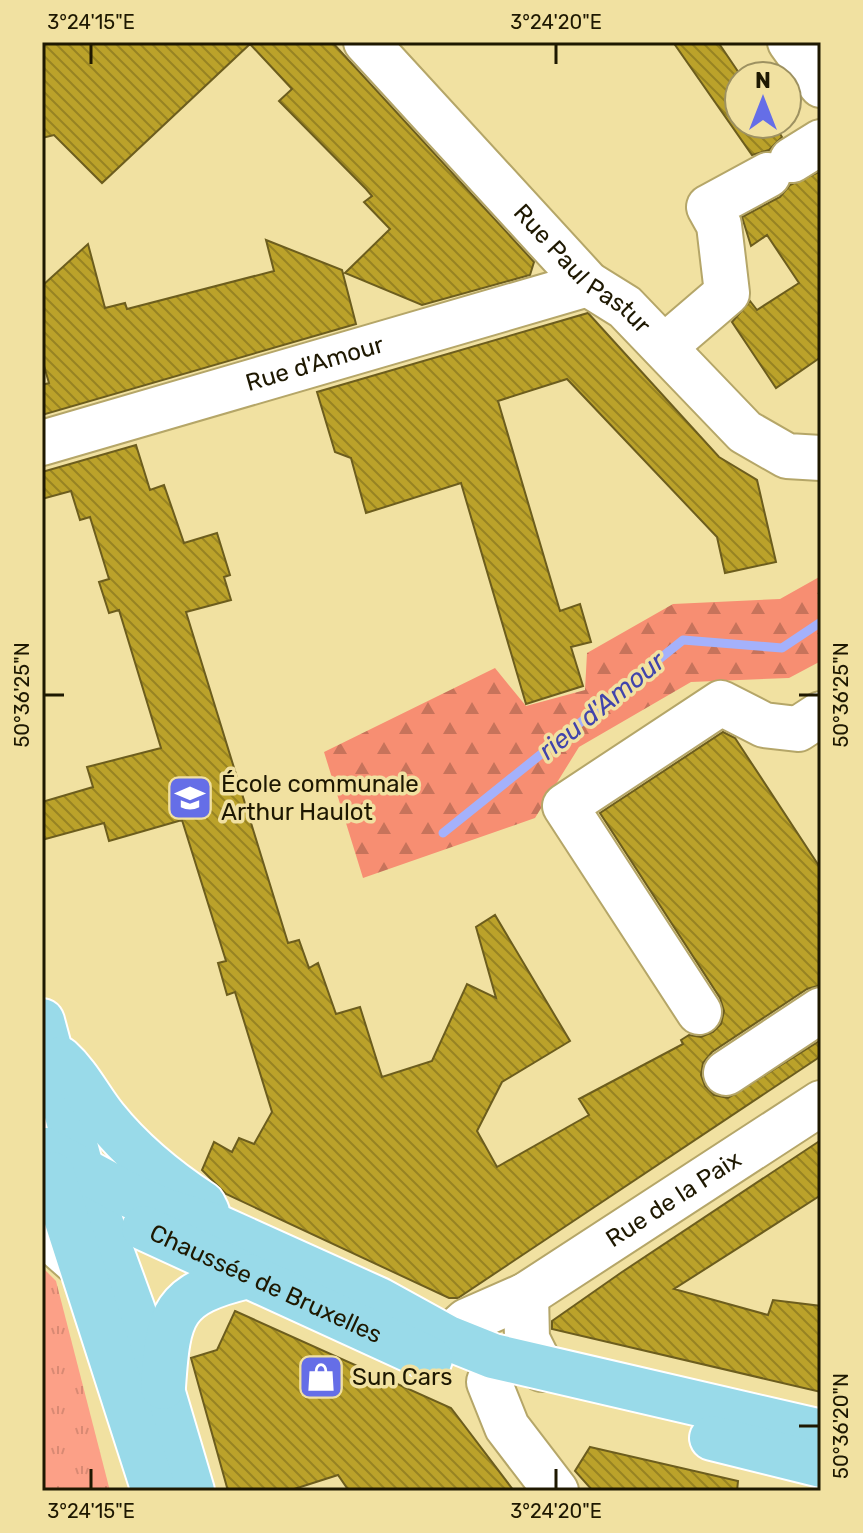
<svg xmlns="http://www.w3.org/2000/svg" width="863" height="1533" viewBox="0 0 863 1533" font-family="Rubik,sans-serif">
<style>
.grass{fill:url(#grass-tufts)}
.forest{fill:url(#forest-firs)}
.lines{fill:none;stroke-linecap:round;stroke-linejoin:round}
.stream{stroke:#a4b1fb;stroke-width:9}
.building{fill:url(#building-back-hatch);stroke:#6c5d1e;stroke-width:2}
.minor-casing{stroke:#b5a668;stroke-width:48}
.major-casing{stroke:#fff;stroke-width:48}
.minor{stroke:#fff;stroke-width:44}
.major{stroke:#99dae9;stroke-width:44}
.ticks{fill:none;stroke:#1e1801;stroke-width:3}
.labels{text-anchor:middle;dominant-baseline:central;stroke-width:7;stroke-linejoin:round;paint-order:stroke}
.street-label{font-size:24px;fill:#1e1801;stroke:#f1e1a1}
.poi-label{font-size:24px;fill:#1e1801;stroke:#f1e1a1;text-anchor:start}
.water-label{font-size:26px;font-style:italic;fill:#4044ac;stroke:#f1e1a1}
.neatline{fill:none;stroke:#1e1801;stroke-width:3}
.ticks-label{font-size:20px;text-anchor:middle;fill:#1e1801}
</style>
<defs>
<pattern id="grass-tufts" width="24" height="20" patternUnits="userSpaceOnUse" patternTransform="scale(2)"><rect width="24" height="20" fill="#fca087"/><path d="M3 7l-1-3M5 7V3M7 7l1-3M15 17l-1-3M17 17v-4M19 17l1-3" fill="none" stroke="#d88973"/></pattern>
<pattern id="forest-firs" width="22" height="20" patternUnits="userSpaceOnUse" patternTransform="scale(2)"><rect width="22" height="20" fill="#f78e72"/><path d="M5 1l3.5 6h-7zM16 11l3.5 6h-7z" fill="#c7735b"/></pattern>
<pattern id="building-back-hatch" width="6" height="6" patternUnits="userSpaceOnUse" patternTransform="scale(2)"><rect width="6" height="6" fill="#bba22a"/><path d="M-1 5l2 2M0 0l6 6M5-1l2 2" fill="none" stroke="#978322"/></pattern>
</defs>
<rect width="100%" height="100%" fill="#f1e1a1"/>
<path class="grass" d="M42,1267l14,14 54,210h-68z"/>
<path class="forest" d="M821,576v85l-32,17 -98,4 -112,65 -44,71 -172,60 -39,-126 171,-84 31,38 59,-16 2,-37 86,-49 107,-5z"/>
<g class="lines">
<path class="stream" d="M443,833l240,-193 99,8 39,-26"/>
</g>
<path class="building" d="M42,42h290l202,220 -4,13 -108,30 -77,-32 45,-44 -26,-27 8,-6 -6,-7 -87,-88 13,-12 -42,-45 -148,139 -48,-48 -12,3z
M673,42h45l21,31v51h35l8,13 -13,13 -17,5z
M821,171v186l-45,31 -44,-66 18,-21 7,9 42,-27 -32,-48 -16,11 -9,-29 38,-20 10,-12z
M266,240l76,30 14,54 -314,91v-30l7,-2 -7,-24v-73l46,-42 17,64 20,-5 2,6 147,-38z
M588,313l131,144 38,23 19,82 -51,11 -8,-36 -150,-158 -69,22 62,210 20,-7 11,38 -20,5 12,39 -57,18 -65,-221 -95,30 -15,-55 -16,-6 -18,-60z
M136,445l14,45 14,-5 20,58 33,-10 13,42 -6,2 7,23 -45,12 102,331 11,-3 10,28 9,-5 18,51 24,-7 22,70 50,-16 35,-77 29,14 -20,-71 19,-12 75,126 -68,41 -25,49 20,36 92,-52 -10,-16 104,-55 -2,-4 8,-5 12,2 12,-5 8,-8 3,-13 -4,-13 -120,-185 123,-81 12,6 86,131v116l-14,4 -95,63 -9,11 -2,12 4,11 9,9 14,3 93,-58v16l-363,242h-9l-223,-104 -24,-24 12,-28 18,10 7,-14 15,6 18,-32 -37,-120 -8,3 -9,-32 8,-2 -44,-141 -73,21 -5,-18 -62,17v-38l51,-15 -6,-20 74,-19 -42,-138 -10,3 -10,-31 10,-3 -19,-62 -10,3 -9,-29 -29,8v-27z
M821,1140v55l-147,94 94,26 5,-15 48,6v86l-269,-63v-8l70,-49z
M235,1311l216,97 63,83h-165l-11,-16 -50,16h-60l-37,-133 26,-8z
M590,1447l148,34 -1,10h-144l-18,-20z"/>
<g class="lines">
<g class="minor-casing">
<g id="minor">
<path id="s1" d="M366,42l222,242 37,23 120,125 42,24 34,2"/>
<path d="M790,42l31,43"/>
<path d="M792,160l29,-18"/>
<path d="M664,347l63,-54 -8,-68 -10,-18 59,-32"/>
<path id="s2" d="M42,443l546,-159"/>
<path d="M699,1012l-134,-206 156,-103 43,22 34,4 23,-15"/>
<path d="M726,1073l95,-63"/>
<path d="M42,1232l41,36"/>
<path d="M526,1295l1,44 15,30"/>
<path id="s3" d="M448,1338l19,-17 59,-26 295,-192"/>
<path d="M489,1382l18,45 49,64"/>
</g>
</g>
<g class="major-casing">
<g id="major">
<path d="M42,1021l40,150 81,222 29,98"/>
<path d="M60,1059c19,17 29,39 45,59 28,35 60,61 98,86l4,8"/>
<path d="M45,1150l82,44 39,17 49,15 164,74 69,38 45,18 328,76"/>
<path d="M52,1174l102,317"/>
<path id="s4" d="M144,1228l286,131"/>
<path d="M163,1387c5,-74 9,-93 85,-111"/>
<path d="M712,1438l109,27"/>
</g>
</g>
<use href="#minor" class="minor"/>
<use href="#major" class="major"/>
</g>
<path class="ticks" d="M91,44v20M556,44v20M44,695h20M799,695h20M799,1426h20M91,1469v20M556,1469v20"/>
<defs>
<g id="school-square" transform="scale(2.3)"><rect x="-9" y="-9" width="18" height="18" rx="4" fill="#656ee7" stroke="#f1e1a1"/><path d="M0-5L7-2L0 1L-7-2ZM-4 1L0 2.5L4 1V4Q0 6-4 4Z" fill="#fff"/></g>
<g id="shop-square" transform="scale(2.3)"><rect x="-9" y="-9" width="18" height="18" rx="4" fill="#656ee7" stroke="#f1e1a1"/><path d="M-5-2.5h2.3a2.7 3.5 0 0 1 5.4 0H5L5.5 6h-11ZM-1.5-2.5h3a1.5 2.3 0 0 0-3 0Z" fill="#fff"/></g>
</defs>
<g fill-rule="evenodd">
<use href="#school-square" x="190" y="798"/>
<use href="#shop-square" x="321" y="1377"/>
</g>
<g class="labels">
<g class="street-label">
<text stroke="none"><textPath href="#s1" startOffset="314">Rue Paul Pastur</textPath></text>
<text stroke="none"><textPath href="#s2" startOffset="284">Rue d'Amour</textPath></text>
<text stroke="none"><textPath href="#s3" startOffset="266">Rue de la Paix</textPath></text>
<text stroke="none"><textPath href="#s4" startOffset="134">Chaussée de Bruxelles</textPath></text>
</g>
<g class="poi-label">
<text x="221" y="784">École communale<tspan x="221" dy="28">Arthur Haulot</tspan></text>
<text x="352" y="1377">Sun Cars</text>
</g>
<g class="water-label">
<text transform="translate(602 706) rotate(-39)">rieu d'Amour</text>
</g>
</g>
<rect width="863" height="1533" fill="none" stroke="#f1e1a1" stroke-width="88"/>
<g transform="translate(763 100)"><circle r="38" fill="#f1e1a1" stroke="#9d9161" stroke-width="2"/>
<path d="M0-6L14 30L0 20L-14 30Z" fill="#656ee7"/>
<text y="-12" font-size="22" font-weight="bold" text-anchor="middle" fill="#1e1801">N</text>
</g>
<rect x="44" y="44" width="775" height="1445" class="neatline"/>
<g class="ticks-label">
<text x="91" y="29">3°24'15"E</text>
<text x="556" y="29">3°24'20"E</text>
<text transform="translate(22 695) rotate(-90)" y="7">50°36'25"N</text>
<text transform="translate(841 695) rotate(-90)" y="7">50°36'25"N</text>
<text transform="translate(841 1426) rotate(-90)" y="7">50°36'20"N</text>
<text x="91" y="1518">3°24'15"E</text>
<text x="556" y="1518">3°24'20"E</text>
</g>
</svg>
